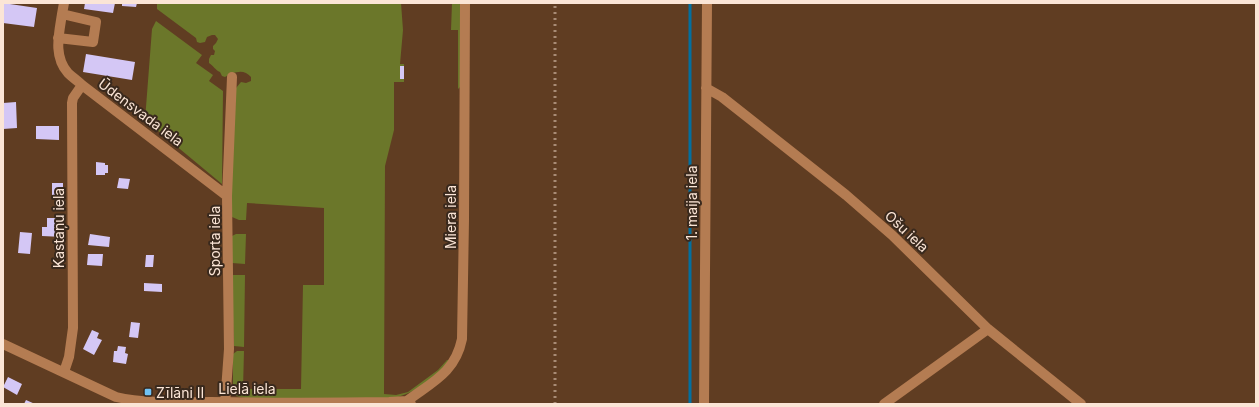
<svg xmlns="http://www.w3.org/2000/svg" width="1259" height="407" viewBox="0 0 1259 407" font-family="Inter,sans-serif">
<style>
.green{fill:#6b772a}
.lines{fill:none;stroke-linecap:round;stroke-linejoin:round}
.stream{stroke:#0370a0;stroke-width:3}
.building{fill:#d4c7f5}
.minor{stroke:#b47c52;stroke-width:10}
.rail{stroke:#a88b75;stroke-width:3;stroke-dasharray:2 4;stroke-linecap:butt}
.poi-dot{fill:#70c2f4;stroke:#39291d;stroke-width:1.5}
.labels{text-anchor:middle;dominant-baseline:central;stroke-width:4;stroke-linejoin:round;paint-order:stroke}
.street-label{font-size:14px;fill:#fbe5d6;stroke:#39291d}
.poi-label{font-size:14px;fill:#fbe5d6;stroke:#39291d;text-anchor:start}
</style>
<rect width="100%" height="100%" fill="#603d22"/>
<path class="green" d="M157,3h244l2,27 -3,34h4v2h-4v12l4,1v3h-10v48l-9,36 -1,228 12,1 12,-3 30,-22 9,-10h5c-16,16 -36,33 -58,38h-149l-9,-2 -3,-8v-34l4,-3h7l-1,38h58l2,-104h21v-77l-77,-5 -1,17h-7l-7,-3 -2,-4 6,-125 5,-6 5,1 5,-2v-4c-7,-9 -18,-5 -26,0l-3,-1 -2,-4c-5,-2 -6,-6 -11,-9v-4l2,-4h3l1,-4 -2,-2v-3l3,-3 2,-4 -3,-4h-3l-5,2 -2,5 -5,1 -3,-1 -1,-4 -39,-29z
M452,3h10l-1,83 -3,3v-59h-7z
M156,21l46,34 -6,8 17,12 -4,6 14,10 -1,93 -77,-64 7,-91z
M236,234h10l-1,30 -13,-1v-27z
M231,275h14l-1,72 -10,-1z"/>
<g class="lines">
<path class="stream" d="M690,404v-401"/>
</g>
<path class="building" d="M3,3l34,5 -3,19 -31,-4z
M85,3h30l-2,10 -29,-4z
M122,3h15l-1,4 -14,-1z
M86,54l49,8 -3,18 -49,-8z
M400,66h4v13h-4z
M16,102l1,26 -14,1v-26z
M36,126h23v14l-23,-1z
M96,162l9,1v2h3v8h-3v2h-9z
M119,178l11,1 -2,10 -11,-1z
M52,183h11v14h-11z
M47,218h16v19l-21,-1v-9h5z
M20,232l12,1 -2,21 -12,-1z
M90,234l20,3 -1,10 -21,-2z
M88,254h15l-1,12 -15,-1z
M146,255h8l-1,12h-8z
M144,283l18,1v8l-18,-1z
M131,322l9,1 -2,15 -9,-1z
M92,330l7,3 -2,5 5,2 -8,15 -11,-6z
M118,346l8,1 -1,6 3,1 -2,10 -13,-2 1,-11h3z
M8,377l14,7 -5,11 -14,-8z
M26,400l9,4h-11z"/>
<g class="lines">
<path class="minor" d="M62,14l2,-11
M58,38l35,4 3,-20 -34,-8c-3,20 -9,42 6,59 4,4 10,8 14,12l145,111
M706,88l16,9 124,98 46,40 96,94 93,75
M3,344l113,53c30,7 63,5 94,5 60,1 120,1 179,0l18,-1
M64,372l5,-15 4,-29 -1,-225 1,-5 9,-13
M225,404l4,-55 -2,-153 5,-119
M411,404l-4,-3c25,-19 48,-28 55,-62l2,-119 1,-217
M704,404l3,-401
M884,404l104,-75"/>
<path class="rail" d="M555,404v-401"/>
</g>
<rect class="poi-dot" x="144" y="388" width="8" height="8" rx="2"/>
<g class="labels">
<g class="street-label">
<text transform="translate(141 112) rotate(37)">Ūdensvada iela</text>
<text transform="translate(691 203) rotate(-90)">1. maija iela</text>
<text transform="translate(450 217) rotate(-90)">Miera iela</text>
<text transform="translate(58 228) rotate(-90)">Kastaņu iela</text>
<text transform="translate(907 231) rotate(43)">Ošu iela</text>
<text transform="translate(214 241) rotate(-90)">Sporta iela</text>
<text x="247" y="388">Lielā iela</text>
</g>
<g class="poi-label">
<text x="156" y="392">Zīlāni II</text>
</g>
</g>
<rect width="1259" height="407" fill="none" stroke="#fbe5d6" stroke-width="8"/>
</svg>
